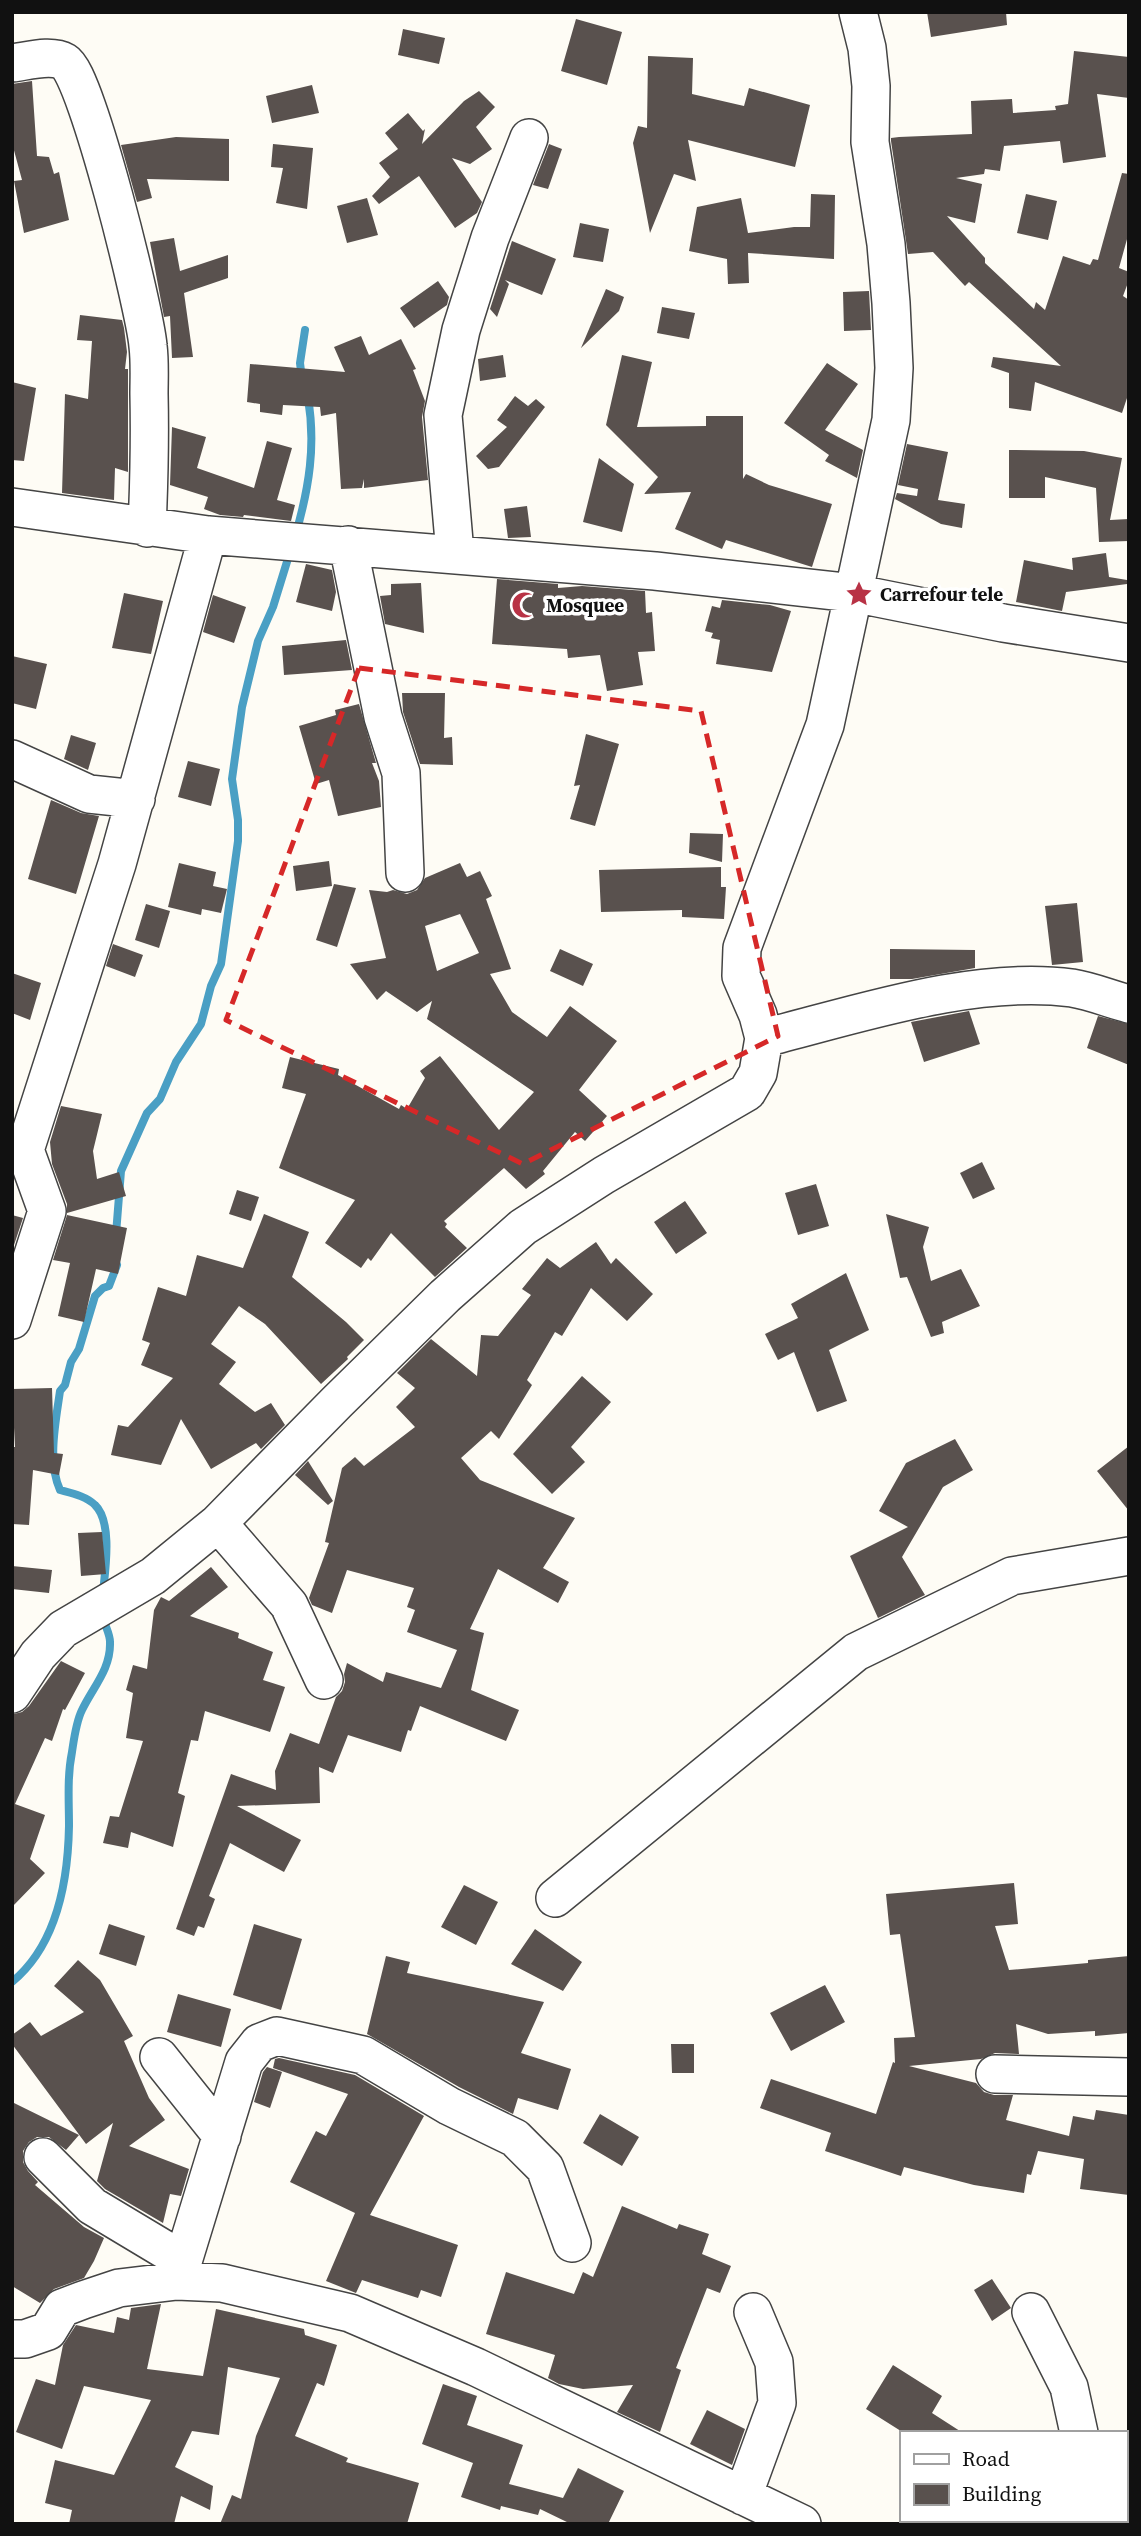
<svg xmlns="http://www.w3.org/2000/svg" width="1141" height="2536" viewBox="0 0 1141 2536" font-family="'Source Serif 4',serif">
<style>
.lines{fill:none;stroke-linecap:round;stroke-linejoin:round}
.stream{stroke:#4a9fc4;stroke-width:8}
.building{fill:#59514e;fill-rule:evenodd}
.minor-casing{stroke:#444;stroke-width:40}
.minor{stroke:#fff;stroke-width:37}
.marked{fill:none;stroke:#d62828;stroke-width:5;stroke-dasharray:14 9;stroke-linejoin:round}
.labels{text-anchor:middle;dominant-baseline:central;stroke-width:7;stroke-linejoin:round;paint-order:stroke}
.poi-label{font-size:19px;font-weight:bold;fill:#111;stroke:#fff;text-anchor:start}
</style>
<rect width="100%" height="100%" fill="#fefcf5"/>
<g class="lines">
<path class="stream" d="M302,379l-2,-16 5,-33
M296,533c13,-45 20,-88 12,-135
M116,1234l5,-63 26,-58 13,-14 16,-37 25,-38 10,-38 10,-22 17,-123v-21l-6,-41 10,-72 16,-66 15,-34 17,-55
M103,1593c2,-22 10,-71 -8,-88 -9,-9 -24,-12 -35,-15 -13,-28 -4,-70 0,-99l5,-6 6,-23 8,-13 16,-53 8,-8 6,-2 8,-21
M12,1982c45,-37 56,-99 57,-156 0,-25 -2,-49 3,-74 2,-13 4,-30 10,-42 11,-23 29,-41 28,-68 0,-9 -6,-17 -7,-26"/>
</g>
<path class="building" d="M927,12h79l1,13 -76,12z
M576,19l46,13 -15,53 -46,-14z
M403,29l42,9 -6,26 -41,-9z
M1074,51l55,6v41l-32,-4 9,63 -43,6 -3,-22 -56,5 -4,25 -15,-2 -1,5 -28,4 26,6 -7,39 -28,-7 38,42v5l49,46 2,-7 9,8 18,-54 27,9 3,-6 5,1 24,-87 7,1v58l-10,36 10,4v8l-6,16 6,4v92l-7,21 -87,-31 -4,29 -22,-3v-35l-18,-6 2,-10 68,9 -92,-84 -4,4 -32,-34 -25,2 -17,-113v-3l8,-1 73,-3 -1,-33 41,-2 1,14 43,-3 -1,-4 13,-2z
M648,56l45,2 -1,36 52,12 5,-18 61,17 -15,62 -107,-27 8,41 -22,-7 -24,59 -17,-90 5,-17 9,2z
M32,81l5,75 12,1 5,17 5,-2 10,48 -45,13 -10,-52 8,-1 -10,-37v-59z
M312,85l7,28 -47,10 -6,-27z
M479,91l16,16 -19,20 16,22 -22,15 -18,-6 30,44 -5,11 -22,15 -36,-52 -40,28 -7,-8 18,-19 -11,-14 19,-14 -13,-16 23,-20 15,18 2,-2 -3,15 42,-43z
M176,137l53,2v42l-82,-2 5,19 -15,4 -16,-57z
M273,144l40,4 -6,61 -31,-6 7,-35 -12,-1z
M549,144l13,5 -14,40 -15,-4z
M811,194l24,1 -1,64 -86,-6 1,30 -21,1 -1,-25 -38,-8 8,-44 44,-9 7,35 46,-6h16z
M1026,194l31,7 -9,39 -31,-7z
M367,198l11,37 -31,8 -10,-37z
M580,223l29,6 -6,33 -30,-5z
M174,238l6,33 48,-16v23l-44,15 9,64 -21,1 -2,-42 -6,1 -14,-75z
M512,241l44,18 -14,36 -37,-15 4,4 -12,33 -7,-8z
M438,281l11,16 -2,8 -33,23 -14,-20z
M606,289l18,8 -5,14 -38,37z
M869,291l2,39 -27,1 -1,-39z
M662,307l33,6 -6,26 -32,-6z
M80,315l42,5 2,8 3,24 -2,17h3v103l-13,-4 -1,32 -52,-7 3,-99 23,5 4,-58 -15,-1z
M361,336l8,19 32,-16 15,30 -3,1 12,31 -3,16 6,63 -64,8v-9l-2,9 -21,1 -5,-76 -15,3 -1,-9 -37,-2 -1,10 -22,-3v-8l-13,-2 3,-38 95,8 -11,-25z
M503,355l3,22 -26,4 -2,-22z
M622,355l30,7 -15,65 69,-1v-10h37v63l3,-5 23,11 63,19 -20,63 -86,-27 -4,9 -47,-20 16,-37 -47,2 14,-17 -52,-52z
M827,363l31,21 -33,46 38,20 -6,28 -32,-17 4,-6 -45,-32z
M12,382l24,6 -12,73 -12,-1z
M515,396l13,10 8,-7 9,8 -46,60 -11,2 -12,-13 31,-29 -10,-7z
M172,427l34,10 -9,31 57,20 13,-47 25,7 -15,52 18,5 -4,16 -47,-6 -1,2 -23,-2 -16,-6 4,-12 -38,-12z
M907,444l41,8 -10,48 27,4 -3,24 -21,-4 -46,-25 2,-6 20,3 1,-7 -20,-4z
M1009,450l75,1 38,7 -12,62 19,-1v22l-30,1 -3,-54 -51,-11v21h-36z
M599,458l35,26 -12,48 -39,-10z
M527,506l4,31 -23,1 -4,-29z
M1106,553l3,24 18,3v4l-61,8 -4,19 -46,-9 8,-42 49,10 -1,-12z
M306,564l26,6 4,22 -4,19 -36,-9z
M497,579l61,5v4l24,-2 63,5 1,22 6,-1 3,39 -17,1 5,33 -36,6 -7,-36 -32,3 -1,-9 -75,-5z
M421,583l3,50 -39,-9 -5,-28 11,-1v-11z
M124,593l39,8 -12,53 -39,-6z
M213,595l33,12 -12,36 -31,-11z
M722,600l48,5 21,6 -19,61 -56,-8 4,-24 -9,-2 2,-5 -8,-2 7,-25 8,2z
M346,640l6,30 -68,5 -2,-29z
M12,656l35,8 -11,45 -24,-6z
M402,693h43l-1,45 8,-1 1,28 -33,-1 -17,-52z
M359,704l17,59h-4l7,18 2,26 -43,9 -9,-36 -13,4 -17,-58 37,-11 -1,-5z
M586,734l33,10 -24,82 -25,-7 10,-34 -6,1z
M71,735l25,8 -8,27 -24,-11z
M188,761l32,8 -9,37 -33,-9z
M51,800l30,13 18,3 -23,78 -48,-15z
M690,833l33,1 -1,28 -33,-9z
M329,861l3,25 -36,5 -3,-25z
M179,863l37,9 -3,14 14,3 -6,24 -19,-4 -1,6 -33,-8z
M460,863l7,14 13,-6 12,25 -6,3 25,70 -21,5 22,38 35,25 23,-31 47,35 -38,49 28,26 -22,25 -10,-9 -32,39 2,3 -19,15 -22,-21 -60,53 3,3 -2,3 22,21 -32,29 -44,-44 -20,28 -3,-3 -7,10 -36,-25 30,-43 -76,-32 27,-74 -24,-6 8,-31 49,12 -1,6 61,34 2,-4 6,4 18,-31 -5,-7 20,-15 59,74 35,-38 -107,-73 5,-18 -15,11 -31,-21 -9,9 -27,-36 36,-6 -17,-68 18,2 6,-2 14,4 10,-4 8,-12zM460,914l19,39 -42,18 -12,-45z
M721,867v20h5l-2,32 -42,-2v-7l-81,2 -2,-42z
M334,884l22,4 -19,59 -21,-7z
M1077,903l6,59 -31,3 -7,-59z
M146,904l24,7 -11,37 -24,-8z
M113,944l30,11 -8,22 -29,-11z
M560,949l33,15 -10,22 -33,-15z
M890,949l85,1v18l-63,11h-22z
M12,973l29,10 -11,37 -18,-7z
M969,1011l11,33 -56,18 -13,-40z
M1098,1016l31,8v41l-42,-17z
M61,1106l41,8 -9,37 4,28 22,-7 7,24 -59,17v-9l-15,-40 -2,-22z
M982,1162l13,27 -22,10 -13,-26z
M816,1184l13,42 -31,9 -13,-42z
M237,1190l22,7 -8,24 -22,-7z
M685,1201l22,32 -31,21 -22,-32z
M264,1214l45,18 -17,45 54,45 18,18 -17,17 1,2 -27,25 -56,-60 -26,-18 -28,38 25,18 -17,22 36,28 16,-9 14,22 -24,24 -5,-6 -45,26 -30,-50 -20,46 -50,-10 7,-30 10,2 45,-49 -32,-13 9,-22 -8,-3 16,-53 28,9 11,-41 46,13z
M886,1214l43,13 -6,20 8,34 30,-12 19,37 -38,16 2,11 -13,4 -24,-60 -7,1z
M12,1215l11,3 -11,33z
M67,1215l60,13 -9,46 -22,-5 -12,53 -26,-6 12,-53 -17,-3z
M596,1242l15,22 5,-6 37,36 -26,27 -36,-33 -29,48 -7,-4 -28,48 5,5 -33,54 -8,-8 -30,27 19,22 95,38 -32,50 26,14 -11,21 -60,-34 -28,60 14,4 -13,57 48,20 -13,31 -86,-35 -9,25 -3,-1 -7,22 -53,-17 -15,38 -14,-6 1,36 -83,3 64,34 -17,32 -54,-29 -21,53 6,3 -11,29 -6,-2 -4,10 -18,-7 55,-155 45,16 -1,-19 15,-38 29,11 17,-47 6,-6 3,-9 -1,-8 3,-11 36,19 3,-10 55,16 16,-38 -50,-18 8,-22 -8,-3 7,-19 -67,-18 -15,43 -20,-8 -3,-7 20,-55 -4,-1 17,-74 13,-11 9,9 51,-39 -19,-20 19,-19 -18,-15 34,-34 46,37 4,-41 17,1 33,-41 -9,-6 25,-31 13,10z
M846,1273l23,57 -40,20 18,51 -30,11 -23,-60 -16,8 -13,-26 33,-16 -7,-14z
M582,1376l29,26 -40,45 14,15 -33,32 -39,-40z
M52,1388l2,65 9,1 -4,21 -26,-5 -4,55 -17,-1v-77h3l-3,-58z
M955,1439l18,31 -30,17 -41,70 23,38 -47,23 -28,-62 58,-29 -29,-16 27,-48z
M1129,1446v65l-32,-40z
M308,1461l25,40 -5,4 -33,-30z
M102,1532l4,42 -25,2 -3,-43z
M12,1566l40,4 -3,23 -37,-4z
M211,1567l17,20 -38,29 49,17 -1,5 35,14 -10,28 22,7 -15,45 -65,-21 -7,30 -7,-1 -13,53 7,3 -12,51 -42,-15 -3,16 -25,-5 7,-27 9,1 24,-76 -17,-3 7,-45 -7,-3 7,-25 14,4 7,-59 7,-13 8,4z
M61,1661l24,12 -20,37 -2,-1 -11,32 -7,-3 -30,66 30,11 -15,44 15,14 -33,34v-187l2,-6 8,-2 7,-6z
M1014,1883l4,41 -23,2 14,44 79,-7v-3l41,-4v77l-34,3v-5l-47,3 -32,-10 3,30 -24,-1 -14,6 -72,7 67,17 8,9 10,3h19l-7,25 63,16 4,-20 21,4 2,-10 33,5v80l-49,-6 4,-30 -46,-8 -7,24 -4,-1 -3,19 -50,-8 -70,-18 -3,9 -76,-25 6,-18 -71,-25 11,-29 105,35 17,-52 2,1 -1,-25 21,-1 -15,-103 -10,1 -4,-41z
M464,1885l34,17 -22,43 -35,-18z
M109,1924l36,12 -9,30 -37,-12z
M254,1924l48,15 -21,71 -48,-15z
M535,1929l47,33 -19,29 -52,-27z
M386,1956l24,6 -3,11 137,29 -23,51 50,16 -13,41 -40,-12 -5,16 -54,-27 -92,-53z
M78,1960l22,20 33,56 -9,5 25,57 16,22 -36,26 60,23 -8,27 -11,-2 -7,29 -58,-34 -8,-8 16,-58 -27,21 -74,-100v-9l18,-13 11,14 43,-24 -30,-26z
M825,1985l20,37 -54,29 -21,-38z
M178,1994l53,15 -10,38 -54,-15z
M671,2044h23v29h-22z
M279,2058l76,17 69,41 -54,99 88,30 -17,52 -20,-7 -3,8 -56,-18 -6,13 -30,-12 29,-68 -65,-31 26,-51 10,5 22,-42 -75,-26 2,-9z
M267,2067l15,5 -12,36 -16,-6 9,-30z
M12,2102l67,33 -13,15 -17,-13h-12l-8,5 -6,9v11l5,9 10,11 -3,3 49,42 20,11 -10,23 -10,17 -30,11 -14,14 -28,-17z
M600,2114l39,23 -17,29 -39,-23z
M622,2206l55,23 2,-5 30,10 -7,20 29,12 -11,27 -13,-5 -31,80 5,2 -21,62 -43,-20 16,-27 -50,4 -24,-5 -11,-6 7,-23 -69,-21 20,-62 68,22 9,-22 10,5z
M992,2279l19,29 -19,13 -18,-31z
M161,2304l-14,65 56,7 13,-67 88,20 1,6 32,10 -13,41 -7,-3 -22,53 53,22 -2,4 73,21 -12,41h-187l12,-29 9,4 15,-63 24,-58 -52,-11 -9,68 -27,-4 -17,36 38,19 -3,24 -29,-14 -7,28h-105l3,-14 -27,-7 10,-43 59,15 37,-75 -67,-14 -22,63 -46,-17 20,-53 19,6 8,-40 13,-20 38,8 3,-16 12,3 2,-12z
M893,2365l49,31 -10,17 31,20h-59l-38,-24z
M443,2384l34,12 -10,29 56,20 -14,39 54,14 15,-30 46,23 -16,33h-37l-31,-15 -2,6 -37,-9 -1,4 -39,-13 12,-34 -51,-19z
M707,2410l38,19 -13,36 -42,-21z"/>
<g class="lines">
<g class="minor-casing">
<path id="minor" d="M12,63c16,-2 39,-9 53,-1 22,13 80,248 83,284 2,16 1,33 1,48 1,45 0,89 -2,134
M12,507l196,28 447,36 198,22 150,30 126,20
M348,545l35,172 18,56 4,100
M455,553l-12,-138 18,-85 29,-92 39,-100
M12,759l77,35 47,5
M764,1038c95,-24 210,-63 308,-50 19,3 38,11 57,16
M12,1320l35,-109 -22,-61 92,-286 91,-329
M218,1523l71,82 35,75
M12,1694l26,-39 25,-26 90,-53 65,-53 119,-121 108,-106 78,-69 81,-52 143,-83 11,-19 6,-35 -6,-23 -17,-39 1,-28 83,-223 66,-305 3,-52 -3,-65 -5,-59 -16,-102 1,-56 -4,-38 -9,-36
M555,1898l301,-246 156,-76 117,-20
M159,2057l63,79
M995,2074l134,3
M43,2157l49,49 90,54
M177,2281l67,-219 15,-19 18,-7 86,19 86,51 66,32 30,30 27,75
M1031,2312l38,75 10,46
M12,2339h13l23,-8 14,-23 21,-8 36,-12 58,-7 45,2 128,30 126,54 326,157
M743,2496l34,-93 -3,-41 -21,-50
M1113,2520l1,4"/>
</g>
<use href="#minor" class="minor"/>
</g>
<path class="marked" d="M359,668l342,43 77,325 -255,128 -297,-144z"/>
<defs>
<g id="sight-bare" transform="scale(2.1)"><path d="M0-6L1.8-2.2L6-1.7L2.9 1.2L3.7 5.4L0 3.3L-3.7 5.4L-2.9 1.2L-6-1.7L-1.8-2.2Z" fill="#b83245" stroke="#fff" stroke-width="2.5" paint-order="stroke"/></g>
<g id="mosque-bare" transform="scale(2.1)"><path d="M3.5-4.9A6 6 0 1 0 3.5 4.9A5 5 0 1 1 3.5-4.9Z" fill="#b83245" stroke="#fff" stroke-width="2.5" paint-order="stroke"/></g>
</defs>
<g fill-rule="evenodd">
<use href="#sight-bare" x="859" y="594"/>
<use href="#mosque-bare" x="525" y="605"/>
</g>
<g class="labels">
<g class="poi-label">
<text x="880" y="594">Carrefour tele</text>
<text x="546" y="605">Mosquee</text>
</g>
</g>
<rect width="1141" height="2536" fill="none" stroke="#111111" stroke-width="28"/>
<rect x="900" y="2431" width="228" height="91" fill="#ffffff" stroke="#a0a0a0" stroke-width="2"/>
<rect x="914" y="2454" width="35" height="10" fill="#ffffff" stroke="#a0a0a0" stroke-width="2"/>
<text x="962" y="2466" font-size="21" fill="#111111">Road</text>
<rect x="914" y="2484" width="35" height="21" fill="#59514e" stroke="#a0a0a0" stroke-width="2"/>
<text x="962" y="2501" font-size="21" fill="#111111">Building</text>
</svg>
